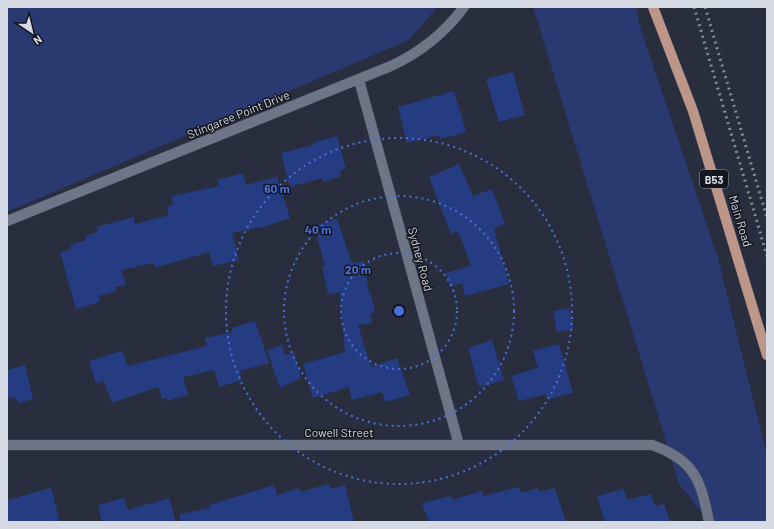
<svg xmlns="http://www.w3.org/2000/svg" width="774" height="529" viewBox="0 0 774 529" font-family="Barlow,sans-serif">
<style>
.green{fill:#283a70}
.building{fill:#263c82}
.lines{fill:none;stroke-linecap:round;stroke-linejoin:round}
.minor-casing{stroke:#434956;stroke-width:11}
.major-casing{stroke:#434956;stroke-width:11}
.minor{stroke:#6d7587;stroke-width:10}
.major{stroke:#bd9589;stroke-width:10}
.rail{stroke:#878c99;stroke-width:3;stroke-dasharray:2 4;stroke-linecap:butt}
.ring{fill:none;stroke:#4b71db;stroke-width:2;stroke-dasharray:2 4}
.labels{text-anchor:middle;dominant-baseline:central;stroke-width:3;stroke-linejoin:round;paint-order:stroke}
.shield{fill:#13161e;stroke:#9c9fa9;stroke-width:1}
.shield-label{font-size:11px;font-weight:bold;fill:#d6dae4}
.street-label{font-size:12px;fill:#d6dae4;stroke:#13161e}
.centre{fill:#4b71db;stroke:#13161e;stroke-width:2}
.ring-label{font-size:12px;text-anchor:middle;font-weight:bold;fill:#4b71db;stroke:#13161e;stroke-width:3;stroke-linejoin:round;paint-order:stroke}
</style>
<rect width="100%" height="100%" fill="#282e3e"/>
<path class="green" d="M7,7h430l-28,33 -402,172z
M533,7h103l5,23 77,228 49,197v67h-58l-30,-38z"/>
<path class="building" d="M513,72l12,43 -26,7 -13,-43z
M454,91l12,41 -26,7 -1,-4 -32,8 -9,-36z
M337,136l9,33 -6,1 1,6 -18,6 -1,-4 -32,9 -9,-34 32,-8v-2z
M459,164l14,32 19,-7 13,35 -11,4 15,56 -44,12 -3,-13 -12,4 -4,-14 25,-7 -13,-35 -7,3 -22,-57z
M243,173l3,12 31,-8 13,41 -23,8 -35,7 7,27 -26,6 -4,-14 -54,16 -1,-5 -33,7 5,15 -11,2 1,4 -17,5 1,6 -24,7 -16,-57 12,-3 -2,-4 16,-5 -1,-4 13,-4 -2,-5 38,-10 1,7 34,-9 -2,-9 6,-2 -1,-8 47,-10 -2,-6z
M337,219l15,44 12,-2 5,33h2l4,18 -5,2 2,9 -14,2 13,42 26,-9 13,37 -25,7 -3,-10 -30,8 -3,-13 -36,11 -10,-34 42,-12 -5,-60 -12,2 -6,-28h3l-11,-40z
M569,308l5,21 -17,3 -4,-21z
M255,321l14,42 -29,8 2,9 -23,7 -5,-17 -31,7 5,18 -21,6v-3l-5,1 -4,-12 -46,16 -8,-22 -8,2 -7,-22 33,-10 6,15 79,-20 -2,-8 28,-6 -1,-4z
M492,340l12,40 -25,7 -11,-39z
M559,344l14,49 -25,6 -2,-5 -27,7 -8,-25 27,-8 -5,-17z
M282,345l3,10 9,-2 7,25 -21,10 -13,-38z
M25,365l8,34 -14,4 -4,-6 -8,2v-29z
M329,484l2,5 14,-4 9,37h-174v-8l30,-6 -1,-3 65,-20 3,10 22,-7 1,4z
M519,487l2,6 17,-5 1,4 16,-4 11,34h-137l-7,-19 29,-7 1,4 30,-9 1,5z
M51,488l9,34h-53v-22z
M624,489l3,11 24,-6 4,12 9,-2 6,18h-65l-8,-26z
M124,498l4,12 41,-12 7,24h-74l-4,-17z"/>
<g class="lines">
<g class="minor-casing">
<path id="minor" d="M359,80l100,365
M7,221l384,-155c30,-14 53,-32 73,-59
M7,445h645c43,15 49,36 57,77"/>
</g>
<g class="major-casing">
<path id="major" d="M653,7l40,104 74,244"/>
</g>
<use href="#minor" class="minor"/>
<use href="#major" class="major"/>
<path class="rail" d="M694,7l73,249
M705,7l62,211"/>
</g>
<g class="ring">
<circle cx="399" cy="311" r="58"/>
<circle cx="399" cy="311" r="115"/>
<circle cx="399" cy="311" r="173"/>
</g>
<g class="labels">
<rect class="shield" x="700" y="170" width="28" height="18" rx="3"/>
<g class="shield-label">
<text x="714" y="179">B53</text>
</g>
<g class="street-label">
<text transform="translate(238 114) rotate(-22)">Stingaree Point Drive</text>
<text transform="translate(741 221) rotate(73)">Main Road</text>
<text transform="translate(421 259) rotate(75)">Sydney Road</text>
<text x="339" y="432">Cowell Street</text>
</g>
</g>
<circle cx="399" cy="311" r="6" class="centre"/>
<g class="ring-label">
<text x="277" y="193">60 m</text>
<text x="318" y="234">40 m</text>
<text x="358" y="274">20 m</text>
</g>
<rect width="774" height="529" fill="none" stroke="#d6dae4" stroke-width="16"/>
<g transform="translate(32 32) rotate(145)" stroke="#13161e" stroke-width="3" paint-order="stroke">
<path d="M0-3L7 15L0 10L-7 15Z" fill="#d6dae4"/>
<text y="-6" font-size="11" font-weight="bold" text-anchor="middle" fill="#d6dae4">N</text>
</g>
</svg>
